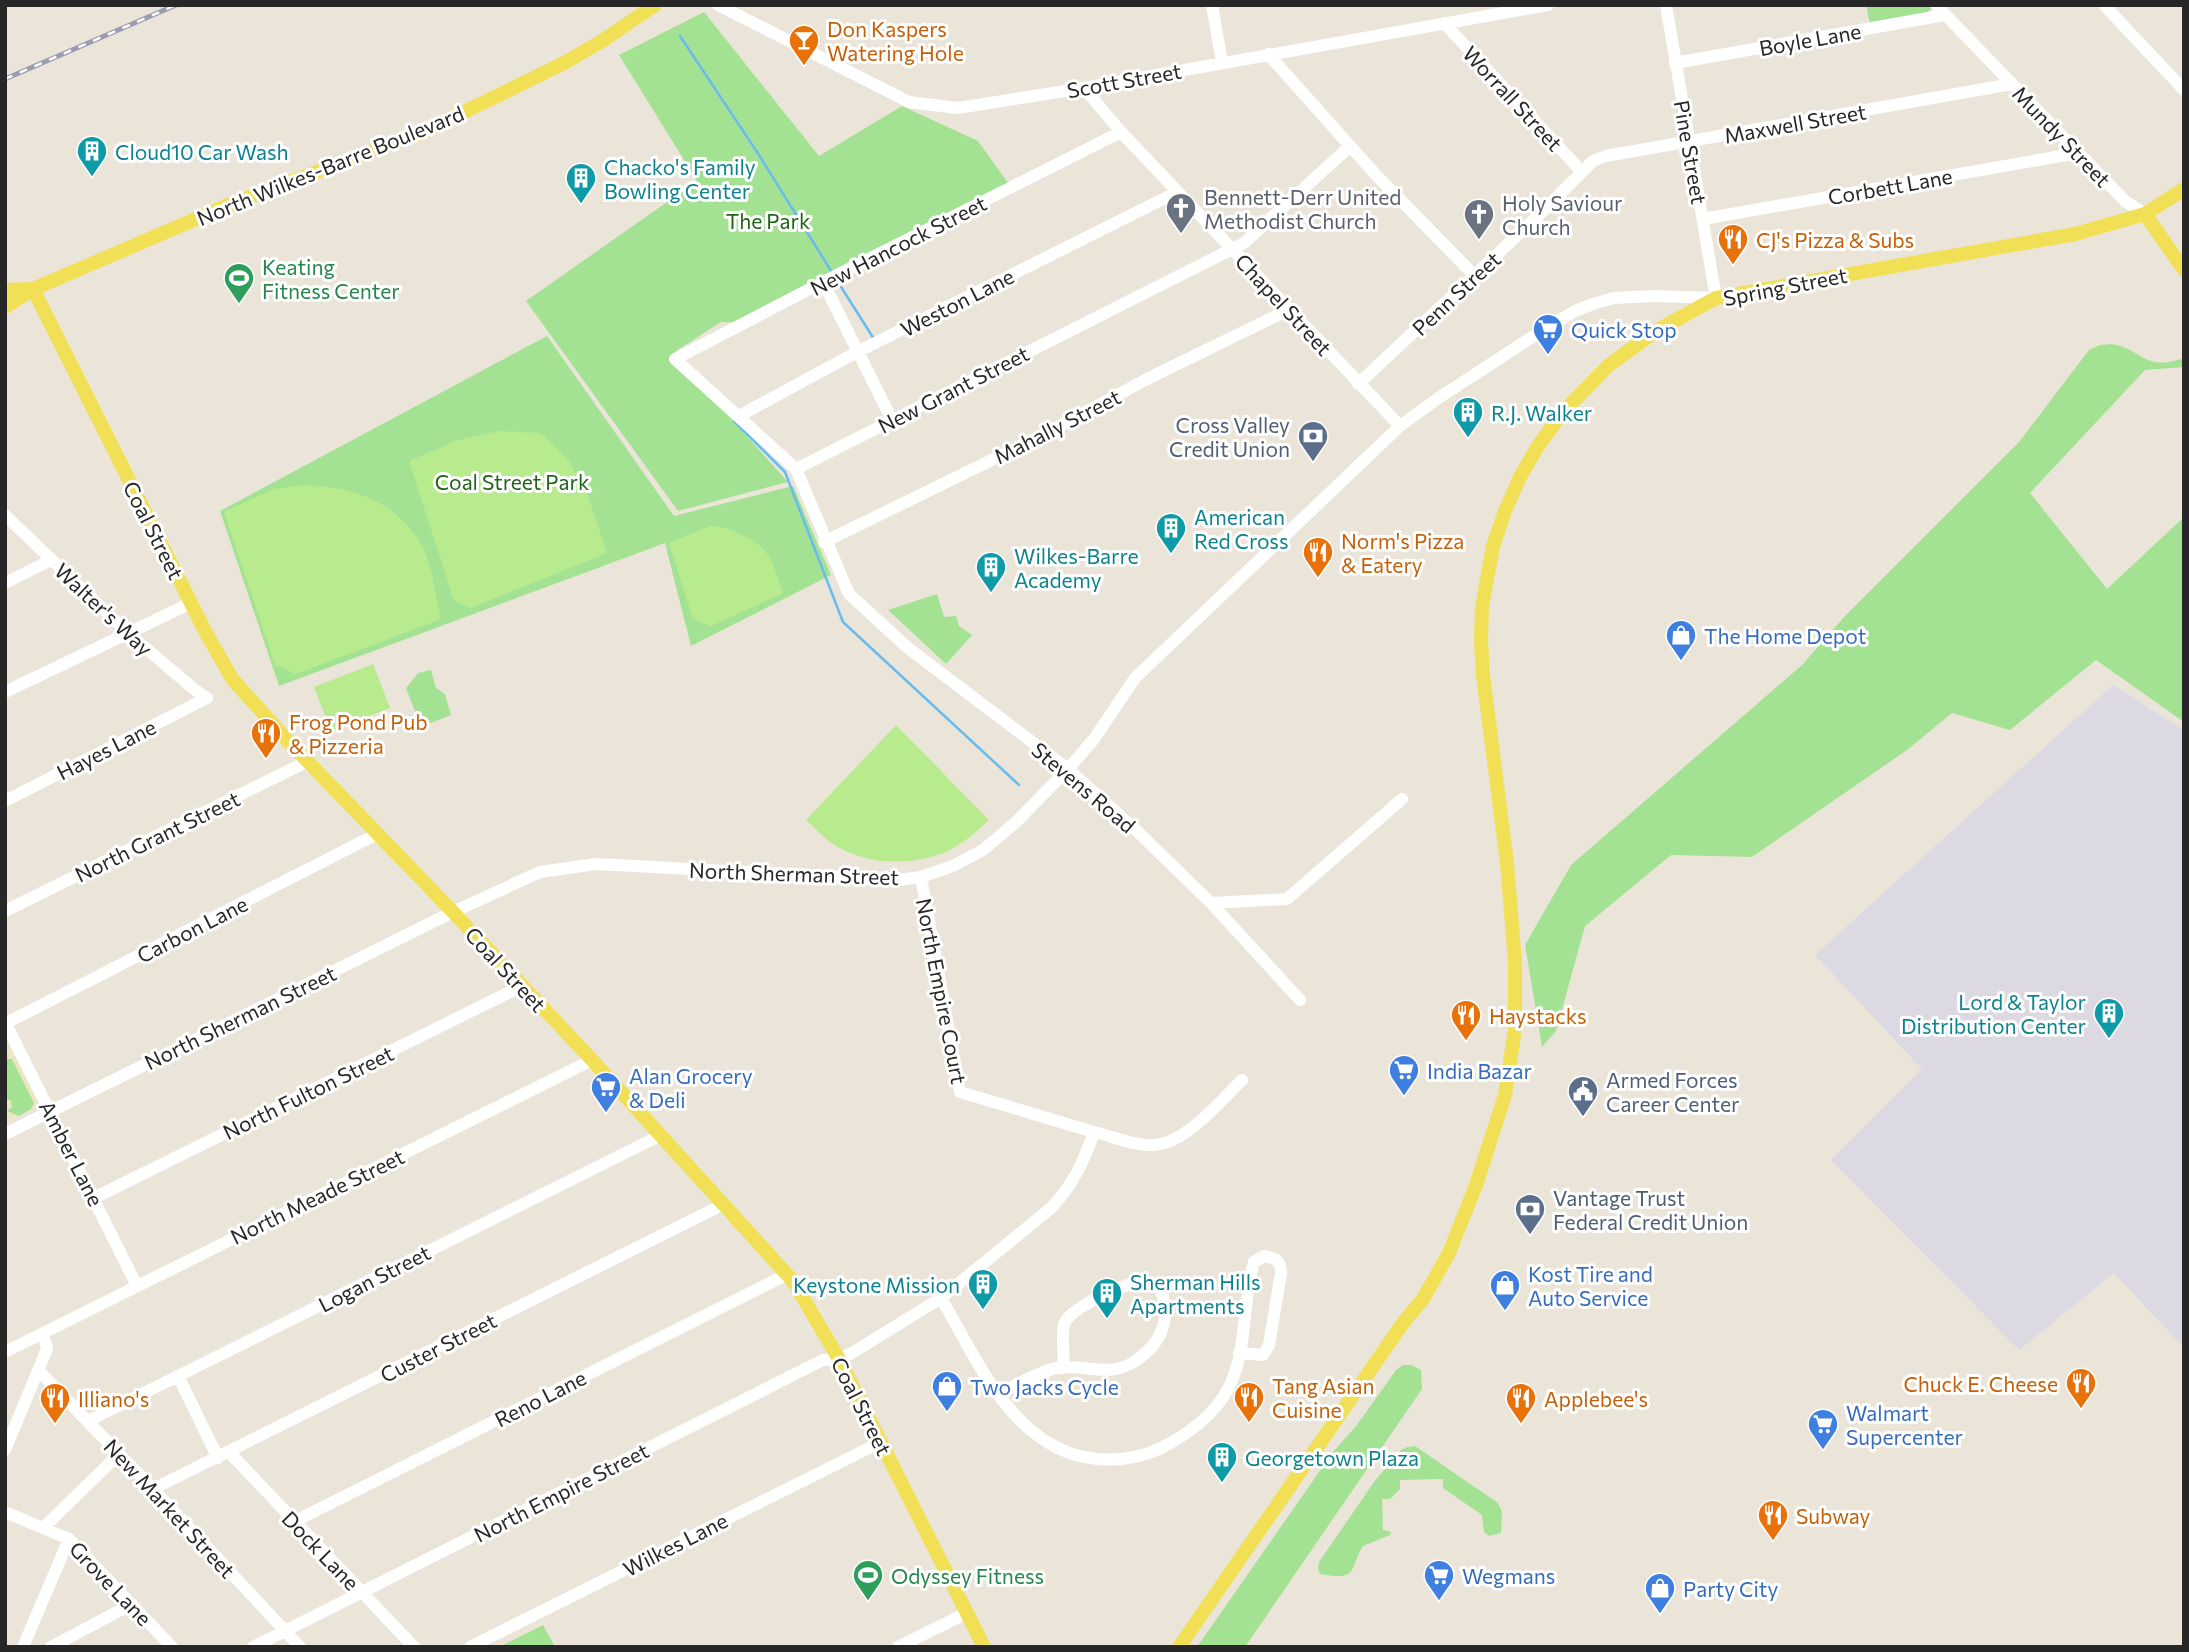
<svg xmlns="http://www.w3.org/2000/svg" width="2189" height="1652" viewBox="0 0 2189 1652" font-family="Commissioner,sans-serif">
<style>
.industrial{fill:#ddd9e2}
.education{fill:#ede5c6}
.green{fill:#a4e293}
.pitch{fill:#b8ea8e}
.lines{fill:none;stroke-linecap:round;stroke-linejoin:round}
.stream{stroke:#68bbef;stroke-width:2.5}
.minor{stroke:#fff;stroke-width:12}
.major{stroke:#f1e056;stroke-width:14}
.rail-casing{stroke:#9b9cb2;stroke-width:5}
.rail{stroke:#fff;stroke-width:2.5;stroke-dasharray:8;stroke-linecap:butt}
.labels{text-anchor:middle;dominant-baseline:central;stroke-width:6;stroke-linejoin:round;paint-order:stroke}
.food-label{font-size:21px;fill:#c56008;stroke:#fff;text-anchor:start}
.street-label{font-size:21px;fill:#272727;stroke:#fff}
.culture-label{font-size:21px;fill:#0d838f;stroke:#fff;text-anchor:start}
.worship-label{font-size:21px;fill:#5b616d;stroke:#fff;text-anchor:start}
.park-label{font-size:21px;fill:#1f6318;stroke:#fff}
.leisure-label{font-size:21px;fill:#27864d;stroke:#fff;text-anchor:start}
.shop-label{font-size:21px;fill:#366cbe;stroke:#fff;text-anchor:start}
.service-label{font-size:21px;fill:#4e5e75;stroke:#fff;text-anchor:start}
</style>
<rect width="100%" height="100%" fill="#eae5d8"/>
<path class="industrial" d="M2113,685l71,45v618l-70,-75 -95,77 -188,-190 91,-91 -107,-114z"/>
<path class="education" d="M5,1024l40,79 -40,19z"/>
<path class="green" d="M1866,5h63l3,4 -13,8 -49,8z
M704,12l115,144 83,-50 76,35 33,46 -265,136 -25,-1 -45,29 10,17 102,114 -110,29 -152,-210 171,-120 -78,-126z
M547,336l127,180 119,-30 38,89 -140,71 -26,-103 -386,143 -59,-175z
M2112,344c32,6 32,28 72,14v9l-39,3 -115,123 77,96 77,-72v205l-88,-62 -86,70 -58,-17 -45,37 -155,107 -81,-2 -86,71 -29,105 -14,16 -17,-102 46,-80 231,-200 43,-49 174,-174 70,-92 11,-5z
M937,594l7,23 12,-1 3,10 13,9 -26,29 -58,-54z
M431,670l5,18 9,6 6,21 -30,12 -15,-39 12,-15z
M7,1059h5l22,44 -3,6 -12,7 -12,-5 5,-4 -1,-6 -6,-3v-36z
M1403,1365h8l10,5 1,19 -177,258h-48l136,-195 24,-27 39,-55z
M1415,1446l83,57 4,9 -1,21 -12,3 -5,-4 -2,-17 -39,-27v-9l-43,1v9l-10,10h-8l1,31 8,2 -1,3 -27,11c-15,24 -3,35 -43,28l-2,-6 1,-6 55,-80 27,-32 6,-3z
M543,1625l12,22h-56z"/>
<path class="pitch" d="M500,431l41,2 28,28 18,32 20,60 -137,55 -16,-7 -45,-140 49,-21z
M307,485c44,3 81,13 109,51 16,22 19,57 25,83l-145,55 -21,-9 -51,-153 49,-23z
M710,526c13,0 21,4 32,9 31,14 30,29 41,58l-72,33 -18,-7 -24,-76z
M373,664l17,44 -59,23 -17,-44z
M896,725l93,95c-12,11 -24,22 -39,30 -35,17 -87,16 -120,-8 -8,-6 -16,-15 -24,-22z"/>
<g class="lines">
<path class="stream" d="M680,36l79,119 74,119
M836,279l38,60
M734,421l51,51 58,150 176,163"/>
<path class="minor" d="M718,5l191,97 49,6 126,-20 464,-83
M1212,5l10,57
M1936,5l189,196 20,13
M2104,5l80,85
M1444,23l138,149
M1268,54l108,121 98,100
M1675,63l270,-48
M1084,88l37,44 279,294
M1121,132l-298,150 -148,77 121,110 53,125 59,54 160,121 70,63 73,71 89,97
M1703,219l375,-66
M823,282l69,138
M1358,384l178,-166 57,-57 13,-5 406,-72
M739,416l118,-64 320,-160
M796,469l448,-226 105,-96
M5,515l122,117 68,58 12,8
M824,542l223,-109 100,-54 141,-69
M5,583l46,-23
M5,692l186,-89
M5,801l202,-103
M1211,903l76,-4 115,-100
M5,911l303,-150
M5,1022l132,264
M6,1023l371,-189
M1094,1132c18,4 40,14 59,13 33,-1 67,-44 89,-65
M5,1134l448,-222 87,-40 56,-8 302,16 23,-3 32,-11 30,-16 33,-28 52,-53 26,-30 41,-61 265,-252 37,-27 109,-71 31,-18 19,-7 18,-5 39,-2 63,2 -50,-293
M94,1198l428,-212
M941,1298c37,63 73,153 156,161 22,2 42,-1 62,-10 27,-13 57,-35 70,-62 19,-38 13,-85 25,-125l10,-6c11,2 17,4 17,17l-12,72 -6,10 -24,-2
M5,1352l587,-292
M39,1371l114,118 147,158
M178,1376l40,82
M998,1394c18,-8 39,-22 59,-26 27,-4 51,10 77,-6 12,-8 23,-19 28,-32 7,-22 4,-54 -27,-47 -17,4 -66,25 -71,42 -3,12 1,29 -1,43
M88,1421l573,-286
M5,1450l42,-101 -4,-16
M229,1452l185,195
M153,1489l569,-284
M5,1512l64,27 103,108
M293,1522l495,-248
M43,1528l76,-74
M23,1647l46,-108
M51,1647l81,-43
M253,1647l570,-287 16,-1 13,-6 89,-55 110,-90c22,-23 33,-47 43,-76l-134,-40 -39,-215
M470,1647l411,-205
M898,1647l69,-34"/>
<path class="major" d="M2145,214l39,56
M33,289l174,346 26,45 55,61 165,171 139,148 201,221 46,78 145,288
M5,290l27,-1
M5,307l28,-18 200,-86 186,-69 145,-71 38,-22 53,-36
M1179,1647l224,-324 20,-24 26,-46 27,-68 29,-90 10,-66v-67l-8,-99 -24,-188 -2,-35 1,-33 11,-61 12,-35 15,-34 18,-31 25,-34 46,-47 47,-34 60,-33 359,-64 70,-20 39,-25"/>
<g class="rail-casing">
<path id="rail" d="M5,79l171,-74"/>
</g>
<use href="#rail" class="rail"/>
</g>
<defs>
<g id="bar-pin" transform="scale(1.575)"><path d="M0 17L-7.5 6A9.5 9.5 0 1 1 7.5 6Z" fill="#e8710a" stroke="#fff"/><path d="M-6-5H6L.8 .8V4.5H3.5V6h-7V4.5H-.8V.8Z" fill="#fff"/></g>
<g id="building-pin" transform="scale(1.575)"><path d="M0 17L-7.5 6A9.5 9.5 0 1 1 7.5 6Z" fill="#0f9aa8" stroke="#fff"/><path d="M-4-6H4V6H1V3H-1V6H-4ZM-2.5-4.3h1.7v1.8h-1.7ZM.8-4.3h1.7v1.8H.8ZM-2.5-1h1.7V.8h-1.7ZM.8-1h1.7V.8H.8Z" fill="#fff"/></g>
<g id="church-pin" transform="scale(1.575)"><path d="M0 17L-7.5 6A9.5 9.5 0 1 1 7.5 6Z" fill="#6b7280" stroke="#fff"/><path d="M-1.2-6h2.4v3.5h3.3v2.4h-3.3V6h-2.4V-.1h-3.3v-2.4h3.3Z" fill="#fff"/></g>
<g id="restaurant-pin" transform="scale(1.575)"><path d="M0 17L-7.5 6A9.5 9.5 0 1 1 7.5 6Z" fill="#e8710a" stroke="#fff"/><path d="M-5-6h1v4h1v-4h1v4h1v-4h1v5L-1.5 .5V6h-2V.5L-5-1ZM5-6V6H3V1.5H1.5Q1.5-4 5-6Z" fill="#fff"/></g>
<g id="stadium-pin" transform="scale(1.575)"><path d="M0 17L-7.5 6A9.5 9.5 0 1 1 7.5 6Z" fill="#2e9e5b" stroke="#fff"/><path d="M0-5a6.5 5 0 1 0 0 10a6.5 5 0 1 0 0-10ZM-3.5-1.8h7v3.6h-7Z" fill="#fff"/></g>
<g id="supermarket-pin" transform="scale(1.575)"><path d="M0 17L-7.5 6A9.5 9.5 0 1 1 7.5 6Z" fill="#3f7fe0" stroke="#fff"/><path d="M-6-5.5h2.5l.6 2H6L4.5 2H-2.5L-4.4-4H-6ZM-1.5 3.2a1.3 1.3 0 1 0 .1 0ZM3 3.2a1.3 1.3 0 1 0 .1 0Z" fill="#fff"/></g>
<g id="bank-pin" transform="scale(1.575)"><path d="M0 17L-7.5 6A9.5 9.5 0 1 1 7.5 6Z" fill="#5c6f8a" stroke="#fff"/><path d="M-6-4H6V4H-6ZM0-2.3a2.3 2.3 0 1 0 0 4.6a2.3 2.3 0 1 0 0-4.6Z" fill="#fff"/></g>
<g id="shop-pin" transform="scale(1.575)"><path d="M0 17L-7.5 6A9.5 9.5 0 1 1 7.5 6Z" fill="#3f7fe0" stroke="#fff"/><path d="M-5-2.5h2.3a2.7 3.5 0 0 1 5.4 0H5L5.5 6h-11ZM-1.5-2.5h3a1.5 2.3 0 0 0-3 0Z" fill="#fff"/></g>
<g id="civic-pin" transform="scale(1.575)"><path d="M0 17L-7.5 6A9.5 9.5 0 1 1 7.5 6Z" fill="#5c6f8a" stroke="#fff"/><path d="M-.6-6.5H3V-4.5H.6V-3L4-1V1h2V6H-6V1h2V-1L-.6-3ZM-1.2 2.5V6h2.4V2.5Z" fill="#fff"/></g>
</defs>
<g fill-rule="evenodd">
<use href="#bar-pin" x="804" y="40"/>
<use href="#building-pin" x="92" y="151"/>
<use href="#building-pin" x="581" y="178"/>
<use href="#church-pin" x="1181" y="208"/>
<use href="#church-pin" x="1479" y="214"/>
<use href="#restaurant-pin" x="1733" y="239"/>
<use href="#stadium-pin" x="239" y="278"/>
<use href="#supermarket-pin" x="1548" y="329"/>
<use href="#building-pin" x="1468" y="412"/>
<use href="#bank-pin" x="1313" y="436"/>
<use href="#building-pin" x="1171" y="528"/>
<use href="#restaurant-pin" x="1318" y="552"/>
<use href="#building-pin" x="991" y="567"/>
<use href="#shop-pin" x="1681" y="635"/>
<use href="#restaurant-pin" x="266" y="733"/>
<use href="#building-pin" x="2109" y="1013"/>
<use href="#restaurant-pin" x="1466" y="1015"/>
<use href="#supermarket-pin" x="1404" y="1070"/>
<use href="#supermarket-pin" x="606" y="1087"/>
<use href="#civic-pin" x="1583" y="1091"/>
<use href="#bank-pin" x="1530" y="1209"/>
<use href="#building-pin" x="983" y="1284"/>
<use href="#shop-pin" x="1505" y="1285"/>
<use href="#building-pin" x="1107" y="1293"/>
<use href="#restaurant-pin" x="2081" y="1383"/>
<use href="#shop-pin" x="947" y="1386"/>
<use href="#restaurant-pin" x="1249" y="1397"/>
<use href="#restaurant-pin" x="55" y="1398"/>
<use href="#restaurant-pin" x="1521" y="1398"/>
<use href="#supermarket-pin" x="1823" y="1424"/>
<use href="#building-pin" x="1222" y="1457"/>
<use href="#restaurant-pin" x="1773" y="1515"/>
<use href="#stadium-pin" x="868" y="1575"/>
<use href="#supermarket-pin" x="1439" y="1575"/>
<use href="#shop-pin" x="1660" y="1588"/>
</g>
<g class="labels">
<g class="food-label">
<text x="827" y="28">Don Kaspers<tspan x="827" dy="24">Watering Hole</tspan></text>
<text x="1756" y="239">CJ's Pizza &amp; Subs</text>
<text x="1341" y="540">Norm's Pizza<tspan x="1341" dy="24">&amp; Eatery</tspan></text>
<text x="289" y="721">Frog Pond Pub<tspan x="289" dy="24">&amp; Pizzeria</tspan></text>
<text x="1489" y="1015">Haystacks</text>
<text x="2058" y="1383" text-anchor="end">Chuck E. Cheese</text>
<text x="1272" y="1385">Tang Asian<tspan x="1272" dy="24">Cuisine</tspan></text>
<text x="78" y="1398">Illiano's</text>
<text x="1544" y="1398">Applebee's</text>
<text x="1796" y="1515">Subway</text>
</g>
<g class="street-label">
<text transform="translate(1810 39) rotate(-10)">Boyle Lane</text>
<text transform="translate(1124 80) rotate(-10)">Scott Street</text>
<text transform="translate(1513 98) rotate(47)">Worrall Street</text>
<text transform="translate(1795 123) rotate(-10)">Maxwell Street</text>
<text transform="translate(2062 136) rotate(46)">Mundy Street</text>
<text transform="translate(1691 152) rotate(80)">Pine Street</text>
<text transform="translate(330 165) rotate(-22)">North Wilkes-Barre Boulevard</text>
<text transform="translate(1890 186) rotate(-10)">Corbett Lane</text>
<text transform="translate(898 245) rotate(-27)">New Hancock Street</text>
<text transform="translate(1785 286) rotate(-11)">Spring Street</text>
<text transform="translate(1456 293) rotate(-43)">Penn Street</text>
<text transform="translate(957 302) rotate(-27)">Weston Lane</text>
<text transform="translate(1284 304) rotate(47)">Chapel Street</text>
<text transform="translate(953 389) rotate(-27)">New Grant Street</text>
<text transform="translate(1057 426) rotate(-27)">Mahally Street</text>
<text transform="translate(154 530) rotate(63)">Coal Street</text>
<text transform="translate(104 609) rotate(43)">Walter's Way</text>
<text transform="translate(106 749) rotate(-27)">Hayes Lane</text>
<text transform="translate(1084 787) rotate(40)">Stevens Road</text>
<text transform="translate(157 836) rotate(-26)">North Grant Street</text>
<text transform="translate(794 873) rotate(2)">North Sherman Street</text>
<text transform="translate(192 929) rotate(-27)">Carbon Lane</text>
<text transform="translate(506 969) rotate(47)">Coal Street</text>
<text transform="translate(942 991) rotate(79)">North Empire Court</text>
<text transform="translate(240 1017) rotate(-26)">North Sherman Street</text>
<text transform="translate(308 1092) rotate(-26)">North Fulton Street</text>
<text transform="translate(72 1153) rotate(63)">Amber Lane</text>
<text transform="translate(317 1196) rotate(-26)">North Meade Street</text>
<text transform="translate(374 1278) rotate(-27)">Logan Street</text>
<text transform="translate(438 1347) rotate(-27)">Custer Street</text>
<text transform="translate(540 1398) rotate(-27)">Reno Lane</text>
<text transform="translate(862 1406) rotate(63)">Coal Street</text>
<text transform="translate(561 1492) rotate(-27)">North Empire Street</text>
<text transform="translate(170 1508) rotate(47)">New Market Street</text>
<text transform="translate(675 1544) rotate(-27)">Wilkes Lane</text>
<text transform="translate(321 1550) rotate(46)">Dock Lane</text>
<text transform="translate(111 1583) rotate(46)">Grove Lane</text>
</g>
<g class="culture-label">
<text x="115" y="151">Cloud10 Car Wash</text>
<text x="604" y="166">Chacko's Family<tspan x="604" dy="24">Bowling Center</tspan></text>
<text x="1491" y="412">R.J. Walker</text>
<text x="1194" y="516">American<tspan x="1194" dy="24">Red Cross</tspan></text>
<text x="1014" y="555">Wilkes-Barre<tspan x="1014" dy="24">Academy</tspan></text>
<text x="2086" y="1001" text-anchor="end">Lord &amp; Taylor<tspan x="2086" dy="24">Distribution Center</tspan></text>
<text x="1130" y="1281">Sherman Hills<tspan x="1130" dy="24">Apartments</tspan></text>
<text x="960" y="1284" text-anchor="end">Keystone Mission</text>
<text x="1245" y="1457">Georgetown Plaza</text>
</g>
<g class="worship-label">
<text x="1204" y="196">Bennett-Derr United<tspan x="1204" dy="24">Methodist Church</tspan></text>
<text x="1502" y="202">Holy Saviour<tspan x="1502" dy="24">Church</tspan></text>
</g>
<g class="park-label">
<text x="768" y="220">The Park</text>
<text x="512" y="481">Coal Street Park</text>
</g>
<g class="leisure-label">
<text x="262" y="266">Keating<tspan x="262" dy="24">Fitness Center</tspan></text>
<text x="891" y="1575">Odyssey Fitness</text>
</g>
<g class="shop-label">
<text x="1571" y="329">Quick Stop</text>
<text x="1704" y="635">The Home Depot</text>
<text x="1427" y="1070">India Bazar</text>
<text x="629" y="1075">Alan Grocery<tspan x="629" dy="24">&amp; Deli</tspan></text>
<text x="1528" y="1273">Kost Tire and<tspan x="1528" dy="24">Auto Service</tspan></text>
<text x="970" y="1386">Two Jacks Cycle</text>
<text x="1846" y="1412">Walmart<tspan x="1846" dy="24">Supercenter</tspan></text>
<text x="1462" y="1575">Wegmans</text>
<text x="1683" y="1588">Party City</text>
</g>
<g class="service-label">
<text x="1290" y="424" text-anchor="end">Cross Valley<tspan x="1290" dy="24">Credit Union</tspan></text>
<text x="1606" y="1079">Armed Forces<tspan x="1606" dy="24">Career Center</tspan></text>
<text x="1553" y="1197">Vantage Trust<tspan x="1553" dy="24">Federal Credit Union</tspan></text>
</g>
</g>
<rect width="2189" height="1652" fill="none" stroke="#272727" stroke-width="14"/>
</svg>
